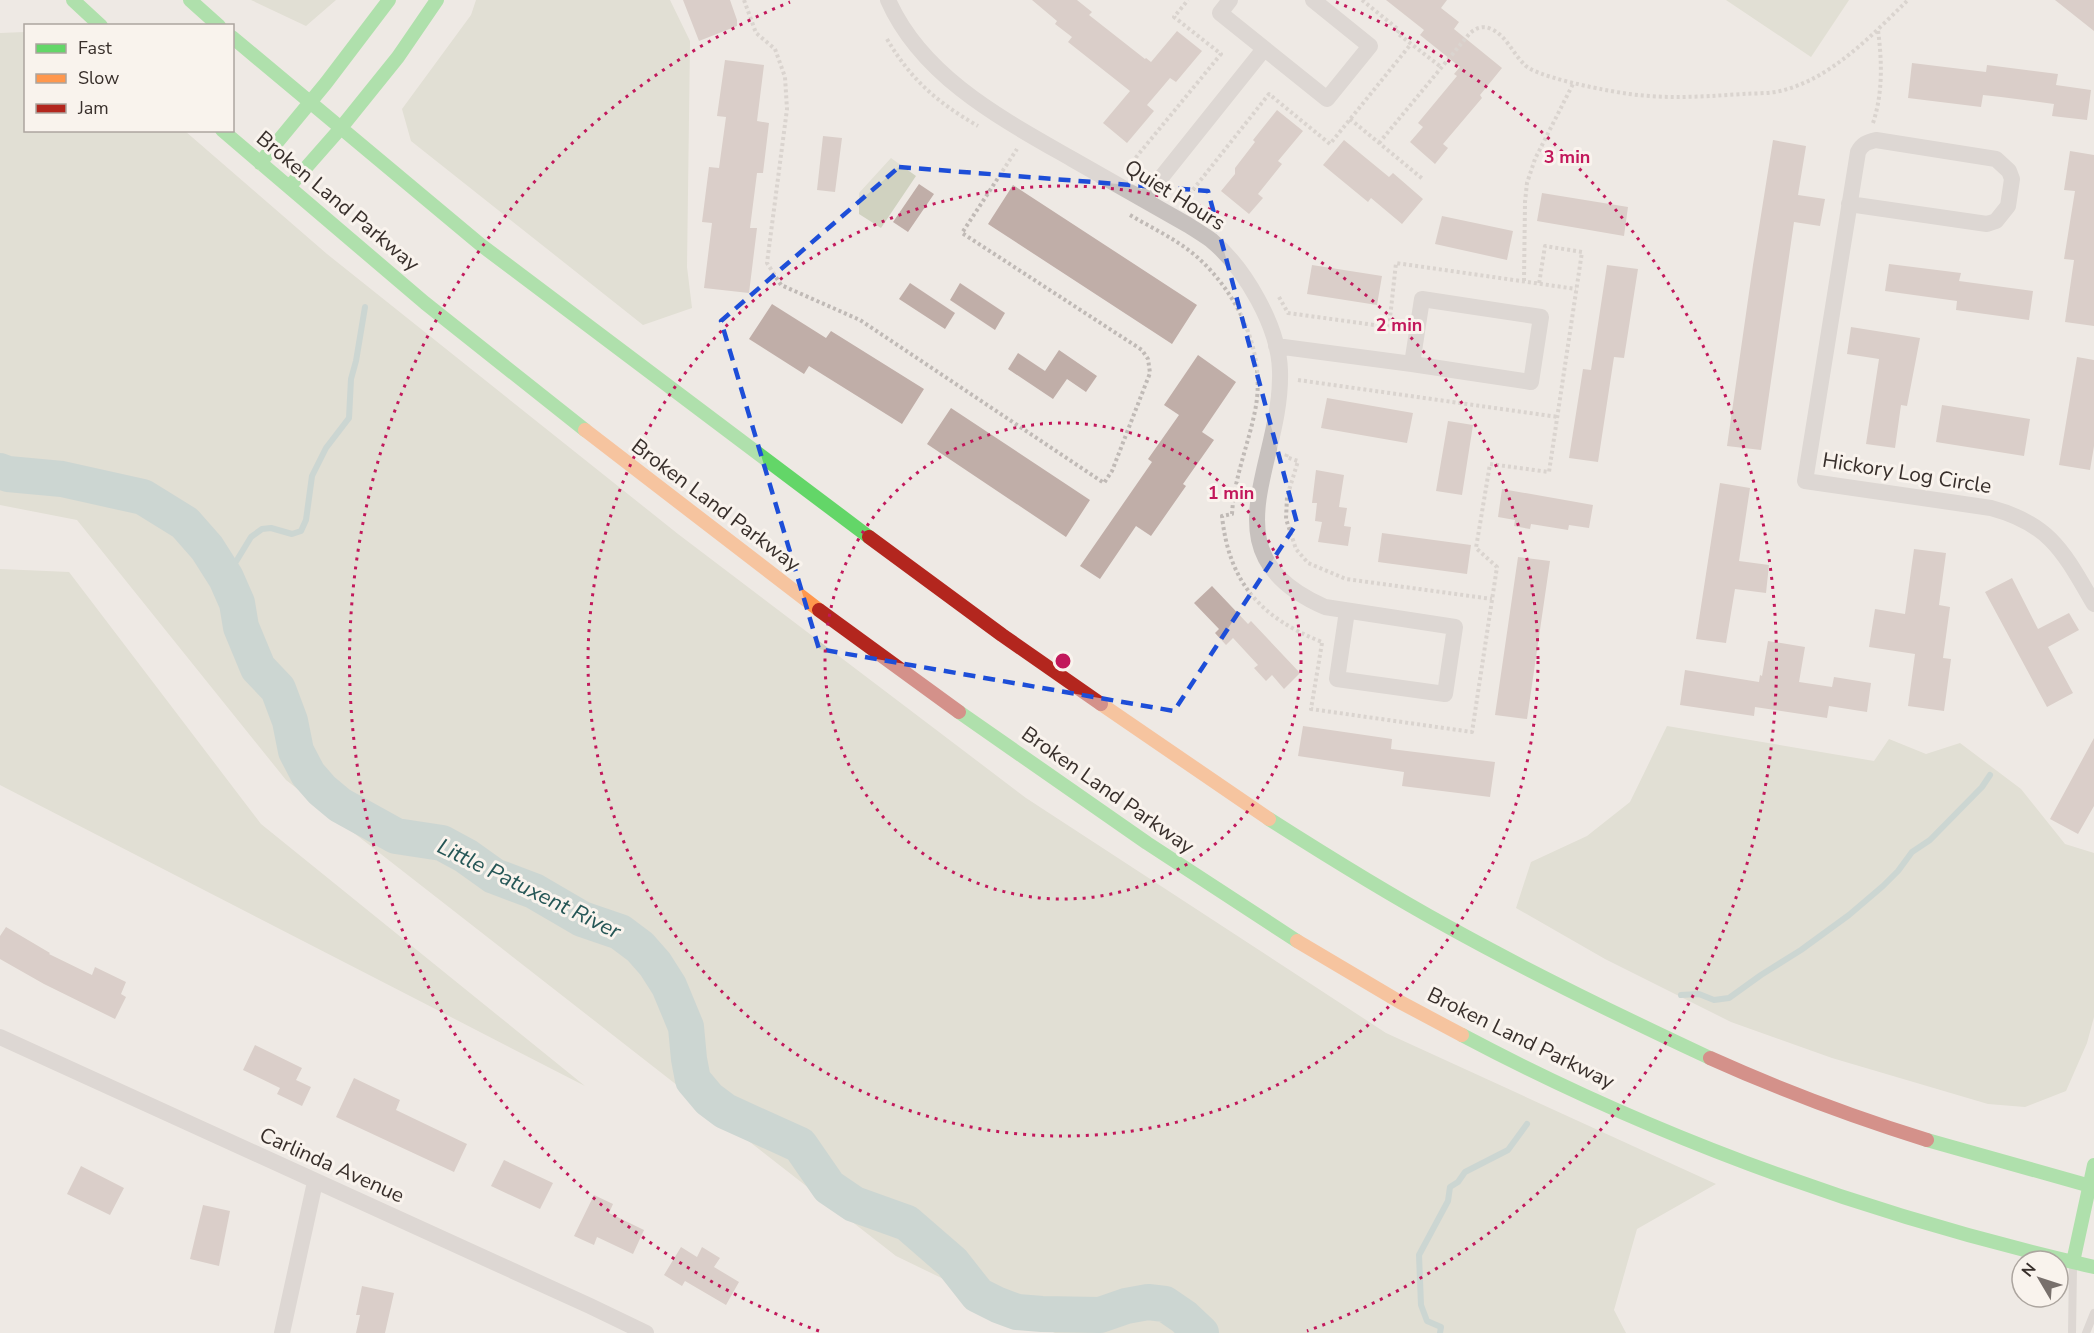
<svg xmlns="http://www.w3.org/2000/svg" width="2094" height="1333" viewBox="0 0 2094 1333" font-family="'Nunito Sans',sans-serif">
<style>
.green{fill:#d0d2c0}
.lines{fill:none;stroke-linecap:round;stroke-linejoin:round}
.stream{stroke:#a3bebc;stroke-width:6}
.river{stroke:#a3bebc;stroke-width:36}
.building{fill:#c0aea8}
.path{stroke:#c0bab6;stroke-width:4;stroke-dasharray:3 3;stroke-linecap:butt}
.lane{stroke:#c7c1be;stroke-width:8}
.street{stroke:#c7c1be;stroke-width:16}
.fast{stroke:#63d668;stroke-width:14}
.slow{stroke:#ff974d;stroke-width:14}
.jam{stroke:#b3261e;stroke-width:14}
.marked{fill:none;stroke:#1d4ed8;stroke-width:4.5;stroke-dasharray:12 8;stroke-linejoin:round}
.ring{fill:none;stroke:#c2185b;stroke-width:3;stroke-dasharray:3 6}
.labels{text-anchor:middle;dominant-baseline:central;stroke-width:6;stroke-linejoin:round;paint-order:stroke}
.street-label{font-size:21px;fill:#382f2b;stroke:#f9f3ed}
.water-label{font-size:22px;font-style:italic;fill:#255656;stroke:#f9f3ed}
.centre{fill:#c2185b;stroke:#f9f3ed;stroke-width:3}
.ring-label{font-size:18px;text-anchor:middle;font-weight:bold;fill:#c2185b;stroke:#f9f3ed;stroke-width:6;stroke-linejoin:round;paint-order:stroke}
</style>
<rect width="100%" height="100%" fill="#eee9e4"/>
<path class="green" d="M251,0h85l-30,26z
M476,0h194l20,41 -3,226 5,41 -49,17 -232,-184 -9,-32 69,-94z
M1726,0h123l-38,57z
M25,32l1,98 159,1 142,123 351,280 348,264 360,235 330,151 -79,45 -23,81 12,23h-571l-159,-77 -610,-476 -209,-260 -77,-15v-472z
M891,158l25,18 -35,52 -22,-14v-21z
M0,569l69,3 192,252 324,262 -585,-301z
M1667,726l207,35 15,-22 37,15 34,-11 61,46 44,55 29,9v164l-7,26 -21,48 -41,16 -37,-3 -156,-46 -101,-36 -126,-63 -89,-51 15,-46 56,-26 43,-34z"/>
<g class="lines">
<path class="stream" d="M226,578l25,-41 11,-8 9,-1 21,6 9,-3 5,-11 6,-44 14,-28 23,-30 2,-39 5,-18 9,-54
M1681,995l18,-1 15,6 15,-2 32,-23 40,-25 48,-35 34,-29 15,-15 14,-19 18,-12 52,-53 8,-12
M1440,1333l1,-6 -14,-6 -6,-16 -2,-50 29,-54 2,-14 8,-5 7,-10 43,-22 19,-26"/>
<path class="river" d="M0,471l8,3 54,5 81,18 42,26 22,25 19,30 11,25 4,24 17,41 20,21 12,32 6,30 12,23 14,16 18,15 56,31 46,7 24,13 28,20 40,15 48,28 38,13 20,15 15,17 14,22 17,41 3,32 4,21 16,19 16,12 75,34 29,42 25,17 53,19 45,39 26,33 20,10 19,7 25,2 58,1 26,-9 22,-4 17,2 19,13 17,16"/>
</g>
<path class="building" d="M683,0h47l7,20v6l-38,15z
M1032,0h45l15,12 -3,3 56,44 1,-1 5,4 26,-31 25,20 -26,31 -6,-4 -11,13 -12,14 7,6 -27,32 -24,-20 27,-32 -62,-49 4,-5 -17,-13 2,-3z
M1386,0h61l-6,8 18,14 -5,7 48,39 -22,27 2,3 -39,46 5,4 -13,16 -25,-22 13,-15 -5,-4 39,-47 -3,-2 6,-7 -40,-32 4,-5z
M2055,0h39v31z
M725,60l39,5 -7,56 12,2 -6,50h-6l-7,55h7l-8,65 -45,-5 8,-65 -10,-1 7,-55 10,1 7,-51 -9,-1z
M1912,63l74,9 1,-7 71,9 -2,11 35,5 -4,30 -35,-4 2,-12 -53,-7 -18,-2 -2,12 -73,-9z
M1277,110l26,21 -25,30 4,3 -24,30 5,4 -14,16 -28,-23 14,-17v-6l20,-26 -2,-2z
M823,136l19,2 -7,54 -18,-2z
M1344,140l45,37 4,-4 30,26 -21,25 -31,-26 -3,4 -45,-37z
M1773,140l33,6 -8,49 27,4 -5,27 -26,-4 -33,228 -34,-4 26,-181z
M2070,151l24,4v171l-29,-4 9,-62 -10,-1 11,-68 -11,-1z
M919,184l15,10 -26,38 -15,-10z
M1013,185l184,120 -25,39 -184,-120z
M1542,193l86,14 -4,29 -87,-15z
M1442,216l71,15 -6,29 -72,-16z
M1889,264l72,9 -2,8 74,10 -4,29 -73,-10 1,-9 -72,-10z
M1312,265l70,11 -5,29 -70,-11z
M1607,265l31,4 -14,89 -10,-1 -16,105 -29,-4 14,-89 8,1z
M910,283l45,30 -10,16 -46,-30z
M960,283l45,30 -10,17 -45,-30z
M772,304l54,34 5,-7 93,58 -22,35 -93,-58 -5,8 -55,-35z
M1851,327l69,11 -13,68 -6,-1 -6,43 -29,-4 13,-85 -32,-5z
M1059,350l38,26 -11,16 -19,-13 -14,20 -45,-30 10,-16 27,18z
M1198,355l38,27 -34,50 12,8 -31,44 3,2 -35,50 -15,-10 -36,53 -20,-13 72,-104 -4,-3 31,-44 -15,-10z
M2077,357l17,3v86l-4,24 -31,-5z
M1327,398l86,15 -6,30 -86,-15z
M1942,405l88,14 -6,37 -88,-14z
M951,408l139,92 -24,37 -139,-93z
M1448,421l25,4 -11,70 -26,-4z
M1316,470l28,5 -5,32 8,1 -3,18 7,1 -3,19 -30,-4 4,-20 -7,-1 2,-18h-5z
M1720,483l30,5 -11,73 30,4 -3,28 -31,-4 -9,54 -30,-4z
M1502,489l91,16 -4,23 -20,-3 -1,5 -37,-6 -1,5 -16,-3 1,-6 -17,-3z
M1382,533l89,12 -4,29 -89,-12z
M1914,549l32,4 -7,52 11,2 -7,51 8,1 -7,52 -36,-5 7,-52 -46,-7 6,-38 30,5z
M1518,557l32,4 -23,158 -32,-4z
M2012,578l26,51 31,-16 10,17 -31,17 25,46 -26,14 -62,-115z
M1212,586l36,38 3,-3 49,52 -16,16 -12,-14 -6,6 -12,-13 4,-3 -25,-27 -7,7 -11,-12 4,-4 -25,-26z
M1768,641l37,6 -6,35 33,5 2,-10 37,6 -4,29 -38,-6 -2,12 -72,-11 -1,9 -74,-11 5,-35 74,12 1,-7 2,1z
M1303,726l89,13 -1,10 104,13 -5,35 -88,-11 2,-14 -106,-16z
M2094,738v68l-16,28 -28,-15z
M6,927l44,26 -1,1 43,21 3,-8 31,15 -5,12 5,3 -11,22 -71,-35 -44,-25v-23z
M255,1045l47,23 -6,12 15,7 -9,19 -25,-12 3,-6 -37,-18z
M354,1078l46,22 -4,10 71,34 -13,28 -118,-55z
M504,1160l49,23 -13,26 -49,-23z
M81,1166l43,22 -14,27 -43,-21z
M594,1195l19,9 -4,9 35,17 -11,24 -36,-17 -3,8 -20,-9z
M203,1205l27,6 -11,55 -29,-7z
M681,1247l16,10 5,-10 18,11 -6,9 25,15 -13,23 -41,-24 -3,5 -18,-11z
M362,1286l32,7 -9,40h-29l4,-18h-4z"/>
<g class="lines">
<path class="path" d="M744,0l12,33 19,16 10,28 2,32 -20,154 14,22 79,35 244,163 8,-12 38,-98 -2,-14 -6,-9 -180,-117 55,-84
M1362,0l37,30 -2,3 44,34
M887,39c24,41 51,64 91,87
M1350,119l74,61
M1873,123c10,-30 9,-62 5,-93
M1379,143l91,-110c6,-5 13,-8 21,-4 15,6 22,25 34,36 10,11 69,23 86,26 47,9 85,6 132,3 13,-1 28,0 41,-4 49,-13 89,-56 124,-90
M1128,167l93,-113 -47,-37 14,-17
M1187,203l-3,-2 85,-107 61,50 81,-100
M1130,215c22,13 46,24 66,41 42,37 71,97 59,155 -7,35 -21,67 -23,103l-10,2c7,67 39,102 100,126
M1524,281l1,-79 2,-19 8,-24 39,-77
M1279,297l9,16 101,14 7,-64 180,26
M1298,380l260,37
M1287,454l-1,3 12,4 -11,36 -1,22 10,30 12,14 38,16 146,20
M1322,643l-11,66 161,23 25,-165 -21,-19 14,-84 59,8 33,-220 -37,-6 -6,38"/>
<path class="lane" d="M2072,1333l1,-67
M2086,1333l8,-20"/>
<path class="street" d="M888,0c34,77 114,119 184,159 39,22 78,44 116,66 8,5 16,10 23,15 34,28 68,87 69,131 3,94 -77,183 45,236l130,20 -10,67 -108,-15 10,-68
M1230,0l-10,13 107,86 43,-53 -57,-46
M1144,199l120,-150
M1849,204l138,20 9,-3 12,-15 4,-27 -3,-8 -13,-12 -120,-19c-9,2 -14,4 -18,12l-53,329 186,27c60,16 73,45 103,96
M1276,346l136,18 10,-65 119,18 -10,65 -119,-18
M0,1037l590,269 56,27
M282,1333l33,-151"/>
<path class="fast" d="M73,0l28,26
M190,0l29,26
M232,37l249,208 388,292
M222,130l203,173 160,127
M260,163l66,-80 63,-83
M289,187l51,-58 58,-72 39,-57
M959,712l188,131 150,98
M1269,819c58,37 116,73 176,106 86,48 175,91 265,133
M1462,1035c198,105 414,182 632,232
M1927,1140l167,47
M2073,1262l21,-97"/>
<path class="slow" d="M585,430l234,180
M1101,704l168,115
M1297,941l103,61 62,33"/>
<path class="jam" d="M869,537l133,98 99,69
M819,610l140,102
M1710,1058c71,32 143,59 217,82"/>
</g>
<path d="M0 0H2094V1333H0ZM899,167l309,24 89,332 -123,188 -355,-62 -98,-328z" fill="#eee9e4" fill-opacity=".55" fill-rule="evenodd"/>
<path class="marked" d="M899,167l309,24 89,332 -123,188 -355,-62 -98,-328z"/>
<g class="ring">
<circle cx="1063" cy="661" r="238"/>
<circle cx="1063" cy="661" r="475"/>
<path d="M819 1331A713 713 0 0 1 790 2M1336 2A713 713 0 0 1 1307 1331"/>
</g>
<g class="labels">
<g class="street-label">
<text transform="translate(1175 195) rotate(32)">Quiet Hours</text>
<text transform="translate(338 201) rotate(40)">Broken Land Parkway</text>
<text transform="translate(1907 473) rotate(9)">Hickory Log Circle</text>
<text transform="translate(716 505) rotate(37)">Broken Land Parkway</text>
<text transform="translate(1108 790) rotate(35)">Broken Land Parkway</text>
<text transform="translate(1521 1038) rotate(26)">Broken Land Parkway</text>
<text transform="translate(332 1165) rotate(24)">Carlinda Avenue</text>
</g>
<g class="water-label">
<text transform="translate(529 889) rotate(26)">Little Patuxent River</text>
</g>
</g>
<circle cx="1063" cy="661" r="9" class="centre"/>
<g class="ring-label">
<text x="1567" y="163">3 min</text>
<text x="1399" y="331">2 min</text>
<text x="1231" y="499">1 min</text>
</g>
<rect x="24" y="24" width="210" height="108" fill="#f9f3ed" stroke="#aca59f" stroke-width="1.5"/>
<rect x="36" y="44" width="30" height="9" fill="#63d668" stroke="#aca59f" stroke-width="1.5"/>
<text x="78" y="54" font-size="18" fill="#382f2b">Fast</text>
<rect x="36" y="74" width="30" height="9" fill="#ff974d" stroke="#aca59f" stroke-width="1.5"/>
<text x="78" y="84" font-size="18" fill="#382f2b">Slow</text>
<rect x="36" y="104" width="30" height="9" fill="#b3261e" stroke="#aca59f" stroke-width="1.5"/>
<text x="78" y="114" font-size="18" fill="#382f2b">Jam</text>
<g transform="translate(2040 1279) rotate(309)"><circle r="28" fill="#f9f3ed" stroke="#aca59f" stroke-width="1.5"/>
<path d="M0-4.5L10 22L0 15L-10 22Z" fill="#78706c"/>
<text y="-9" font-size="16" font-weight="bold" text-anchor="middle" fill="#382f2b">N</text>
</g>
</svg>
